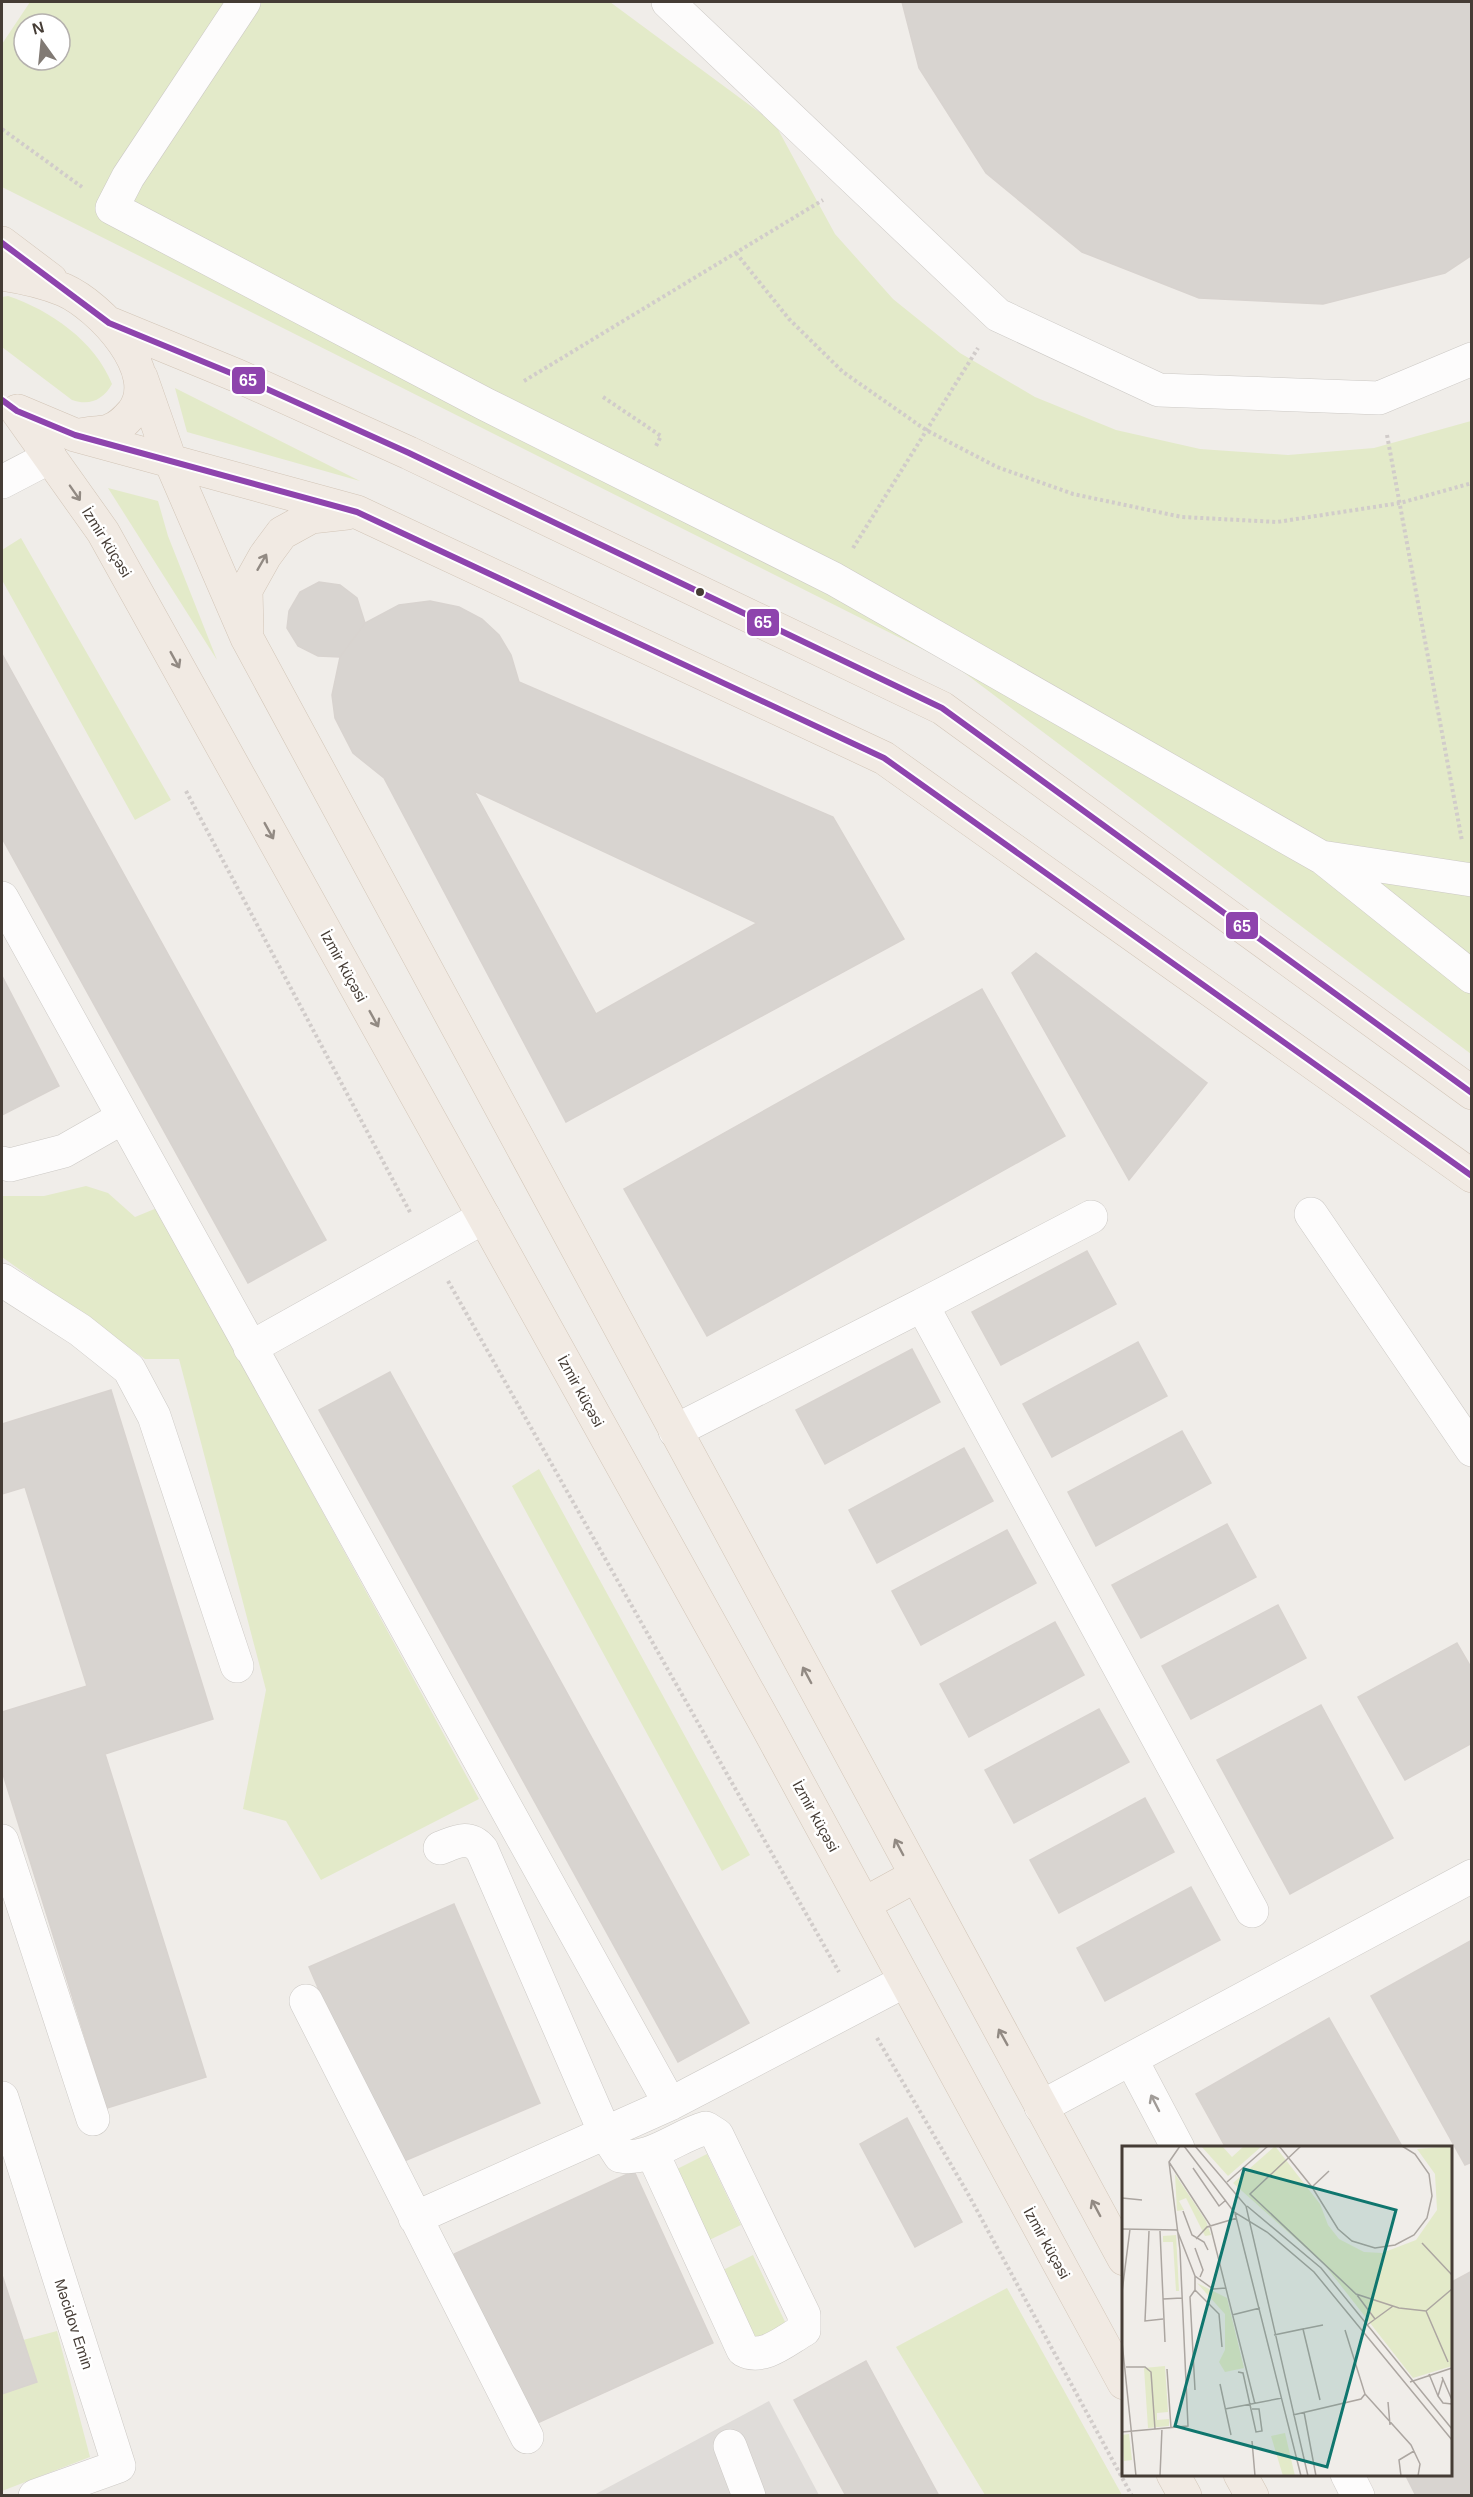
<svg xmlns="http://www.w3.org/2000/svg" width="1473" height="2497" viewBox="0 0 1473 2497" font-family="Arial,sans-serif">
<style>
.green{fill:#e3eac9;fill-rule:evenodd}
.parking{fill:#dfdcd9}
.building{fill:#d8d4d0;stroke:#d8d3cf;stroke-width:1.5;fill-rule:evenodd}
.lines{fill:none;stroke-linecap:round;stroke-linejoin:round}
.minor-casing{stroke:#ccc9c5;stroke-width:34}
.major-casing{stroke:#d2c5b7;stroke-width:34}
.path{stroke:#d1ccca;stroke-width:4;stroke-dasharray:3 3;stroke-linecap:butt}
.minor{stroke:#fdfcfc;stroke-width:33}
.major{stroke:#f1eae3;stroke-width:33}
.bus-1-casing{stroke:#fff;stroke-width:10}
.bus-1{stroke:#8e44ad;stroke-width:6}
.oneway{stroke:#928a83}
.oneway2{stroke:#a19c98}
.bus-dot{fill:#453c35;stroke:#fff;stroke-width:2}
.labels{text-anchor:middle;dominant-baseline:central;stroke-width:5;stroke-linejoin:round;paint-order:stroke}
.street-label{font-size:15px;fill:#453c35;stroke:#fff}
.inset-road{fill:none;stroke:#aca6a1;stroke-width:1.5}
.view{fill:#0f766e;fill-opacity:0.15;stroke:#0f766e;stroke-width:3}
.inset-edge{fill:none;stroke:#453c35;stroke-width:3}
.line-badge{stroke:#fff;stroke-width:2}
.badge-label{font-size:16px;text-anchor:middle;font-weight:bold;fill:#fff}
</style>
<rect width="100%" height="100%" fill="#f0ede9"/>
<path class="green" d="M30,2h580l165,122 60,110 58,65 67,54 75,44 81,33 84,19 88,6 86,-7 97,-27v633l-517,-389 -952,-478v-143zM24,24h36v36h-36z
M8,296c42,14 87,45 104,88 -9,16 -22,22 -40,16l-70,-53v-50z
M175,388l185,93 -173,-49z
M108,488l50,13 10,35 49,124z
M21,538l150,262 -36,20 -133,-240v-30z
M86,1186l22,7 27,24 22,-9 322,591 -158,81 -35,-59 -43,-12 23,-119 -87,-331h-34l-143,-102v-61h42z
M539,1469l211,386 -28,16 -210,-385z
M707,2154l34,71 -36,17 -34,-70z
M753,2255l34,71 -35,17 -35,-70z
M1007,2288l115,207h-137l-89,-148z
M57,2331l33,126 -88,34v-97l35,-12 -14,-42z"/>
<path class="parking" d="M769,2401l50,94 -227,1z"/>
<path class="building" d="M902,2h570v253l-27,18 -122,31 -124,-6 -117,-46 -96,-79 -67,-105z
M319,582l21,3 17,13 8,25 -25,34 -22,-1 -20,-10 -11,-18 2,-17 11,-19z
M430,601l29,6 23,12 17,16 12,20 8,27 314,135 71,122 -338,183 -182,-344 -31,-25 -18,-35 -3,-23 8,-38 25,-34 34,-18zM474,791l283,132 -161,91z
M2,654l324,586 -78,43 -246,-445z
M1036,953l171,130 -78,97 -117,-207z
M2,976l57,110 -57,29z
M982,989l83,147 -358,200 -83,-147z
M1087,1251l29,53 -115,61 -29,-53z
M1138,1342l29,54 -115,61 -29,-53z
M912,1349l28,53 -115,62 -29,-54z
M390,1372l359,651 -71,39 -359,-652z
M111,1390l102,329 -108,35 101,323 -99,31 -105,-337v-59l85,-26 -62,-199 -23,7v-70z
M1182,1431l29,52 -115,63 -28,-54z
M964,1448l29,53 -116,62 -28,-53z
M1227,1524l29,53 -115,61 -29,-53z
M1007,1530l29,53 -115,62 -29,-54z
M1278,1605l28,53 -115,61 -29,-53z
M1055,1622l29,53 -115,62 -29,-53z
M1457,1643l15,26v74l-67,37 -47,-83z
M1321,1705l72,133 -103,56 -73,-134z
M1099,1709l30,53 -115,61 -29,-53z
M1145,1798l29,54 -115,61 -29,-53z
M1191,1887l29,53 -115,61 -28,-53z
M454,1904l86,199 -145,62 -86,-198z
M1472,1940v222l-7,3 -94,-169z
M1329,2018l74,130h-177l-30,-54z
M907,2118l55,104 -47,25 -55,-103z
M634,2171l79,172 -180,82 -79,-171z
M1472,2271v225h-56l-11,-22h45v-191z
M2,2275l35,107 -35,12z
M866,2361l73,135h-93l-52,-96z"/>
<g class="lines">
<g class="minor-casing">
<path id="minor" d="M244,2l-116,175 -16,31 373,196 349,175 487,278 151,23
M668,2l330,313 161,75 220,8 93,-39
M2,482l48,-25
M1323,858l149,119
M2,898l668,1206
M2,1163l8,2 54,-14 58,-33
M1311,1214l161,236
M2,1280l78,50 49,39 25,47 83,250
M922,1305l169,-88
M250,1348l234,-131
M675,1431l247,-126 330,606
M2,1841l91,278
M440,1848c16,-6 29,-14 42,2l123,283 15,23c31,5 57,-20 86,-28l11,7 87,180v15c-18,10 -41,31 -61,20l-91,-198
M306,2001l221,436
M1131,2059l47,89
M2,2098l117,368 -84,30
M1041,2107l431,-231
M415,2218l255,-114 235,-123
M730,2446l19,50
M1347,2474l11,22"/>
</g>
<g class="major-casing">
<path id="major" d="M2,243l49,37
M2,274c20,3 43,8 62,16 36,16 99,82 69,122 -7,8 -14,16 -25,19 -9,2 -19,2 -27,4
M109,323l129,53 171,77 533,255 530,385
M141,377l29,83 77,178 877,1621
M17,411l86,121 664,1194 357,657
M18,411l57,24 282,77 527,246 588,418
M247,630l-1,-40 19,-34 17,-23 29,-16 36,-4
M864,1904l51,-28
M1173,2474l12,22
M1240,2474l12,22"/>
</g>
<path class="path" d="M2,129l80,58
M736,253l53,66 54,53 83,58 71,37 76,27 109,23 95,5 123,-19 72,-20
M524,381l299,-181
M603,397l58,39 -6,12
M1387,435l75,406
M853,548l125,-200
M186,791l225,423
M448,1281l391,691
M877,2038l90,154 165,304"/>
<use href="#minor" class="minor"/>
<use href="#major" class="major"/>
<g class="bus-1-casing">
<path id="bus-1" d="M2,243l107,80 129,53 171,77 533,255 530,385
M2,400l15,11 58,24 282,77 527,246 588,418"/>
</g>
<use href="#bus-1" class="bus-1"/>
</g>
<defs><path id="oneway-shaft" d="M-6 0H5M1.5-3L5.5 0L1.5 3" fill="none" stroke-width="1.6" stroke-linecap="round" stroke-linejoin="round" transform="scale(1.5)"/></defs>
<g class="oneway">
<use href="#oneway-shaft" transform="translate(75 493) rotate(55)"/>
<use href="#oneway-shaft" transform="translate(262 562) rotate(-60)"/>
<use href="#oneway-shaft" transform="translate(175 660) rotate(61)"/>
<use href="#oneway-shaft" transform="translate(269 831) rotate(61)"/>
<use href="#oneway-shaft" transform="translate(374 1019) rotate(61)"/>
<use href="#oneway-shaft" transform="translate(807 1675) rotate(-118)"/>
<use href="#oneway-shaft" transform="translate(899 1847) rotate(-118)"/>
<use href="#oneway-shaft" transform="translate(1003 2037) rotate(-119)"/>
<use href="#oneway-shaft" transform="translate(1096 2208) rotate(-118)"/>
</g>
<use class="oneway2" href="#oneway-shaft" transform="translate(1155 2103) rotate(-117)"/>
<circle class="bus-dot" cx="700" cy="592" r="5"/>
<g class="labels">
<g class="street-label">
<text transform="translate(107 542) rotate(58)">İzmir küçəsi</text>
<text transform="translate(344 966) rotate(61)">İzmir küçəsi</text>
<text transform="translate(581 1391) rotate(61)">İzmir küçəsi</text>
<text transform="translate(816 1816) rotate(61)">İzmir küçəsi</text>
<text transform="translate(1047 2243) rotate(61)">İzmir küçəsi</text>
<text transform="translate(74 2324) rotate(72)">Məcidov Emin</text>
</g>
</g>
<g transform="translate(1122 2146)">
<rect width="330" height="330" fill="#f0ede9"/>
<path d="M79,0h21l10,11 12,-11h18l-34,30zM153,0l45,58 8,21 11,14 25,13 18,1 34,-13 21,-30 -2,-36 -18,-25 35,-3v220l-39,12 -89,-114 -91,-81zM53,28l31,47 5,14 -6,1 -19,-38 -7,3 5,9 -7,1zM54,89l3,56h-3l-3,-49h-10v-6zM75,137l30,15 17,70 -19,4 -6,-10 6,-12v-36zM43,220l3,46 -11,1v7l12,-1v7l-21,2 -4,-60zM163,287l10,43h-12l-12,-40zM7,288l3,26 -8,1 -2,-26z" fill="#e3eac9"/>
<path class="inset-road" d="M62,0l50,66 33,20 47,40 138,168M73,0l51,60 62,270M157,0l33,41 26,42 14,12 23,7 20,-3 19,-10 13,-17 5,-22 -3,-22 -14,-20 -13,-8M179,0l-51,48 106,100 43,14 27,3 26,-22M47,16l41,63 45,179M71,22l26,38 7,-6M105,36l41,-36M190,41l17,-16M0,52l20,2M125,60l74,62 131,161M61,65l9,24 12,7 4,8M113,67l66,263M0,83l55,1 18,46 18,13 13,-1M27,85l-4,90 18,-2M38,85l5,111M74,93l11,-12 30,-9M300,97l30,32M73,102l8,22 -3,7M73,130v14l24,24 3,33M0,146l8,-63M235,149l18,24M41,153l19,-1M304,165l22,51M110,169l28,-7M245,179l26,-19M181,183l20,-4M152,189l29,-6 17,71M0,196l14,134M4,221h19l6,5 4,57M45,223l4,59M116,226l5,1 13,59 6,-1 -3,-22h-7M307,228l9,22M320,231l10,23M321,233l-5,17 5,7 9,1M288,236l42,-14M98,238l11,51M73,244l-5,-93 5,-7M243,248l46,51 9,19 -2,12M266,256l2,23M103,263l57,-11M182,266l12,64M171,269l68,-16 4,-5 -20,-64M0,286l66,-6 -8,-176 -11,-88 11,-16M130,295l3,35M38,330l2,-48M279,330l-2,-16 15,-9"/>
<path class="view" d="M122,23l152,41 -69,257 -152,-41z"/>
<rect width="330" height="330" class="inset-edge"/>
</g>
<g class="line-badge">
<rect x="231" y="366" width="35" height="29" rx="6" fill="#8e44ad"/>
<rect x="746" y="608" width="34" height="29" rx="6" fill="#8e44ad"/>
<rect x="1225" y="911" width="34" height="29" rx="6" fill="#8e44ad"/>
</g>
<g class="badge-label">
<text x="248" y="386">65</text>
<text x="763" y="628">65</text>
<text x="1242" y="932">65</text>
</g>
<rect width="1473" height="2497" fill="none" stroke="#453c35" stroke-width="6"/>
<g transform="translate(42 42) rotate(345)"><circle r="28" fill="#ffffff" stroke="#b5b1ae" stroke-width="1.5"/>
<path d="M0-4.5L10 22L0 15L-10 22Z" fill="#817a74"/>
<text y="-9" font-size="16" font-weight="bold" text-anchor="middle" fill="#453c35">N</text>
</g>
</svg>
